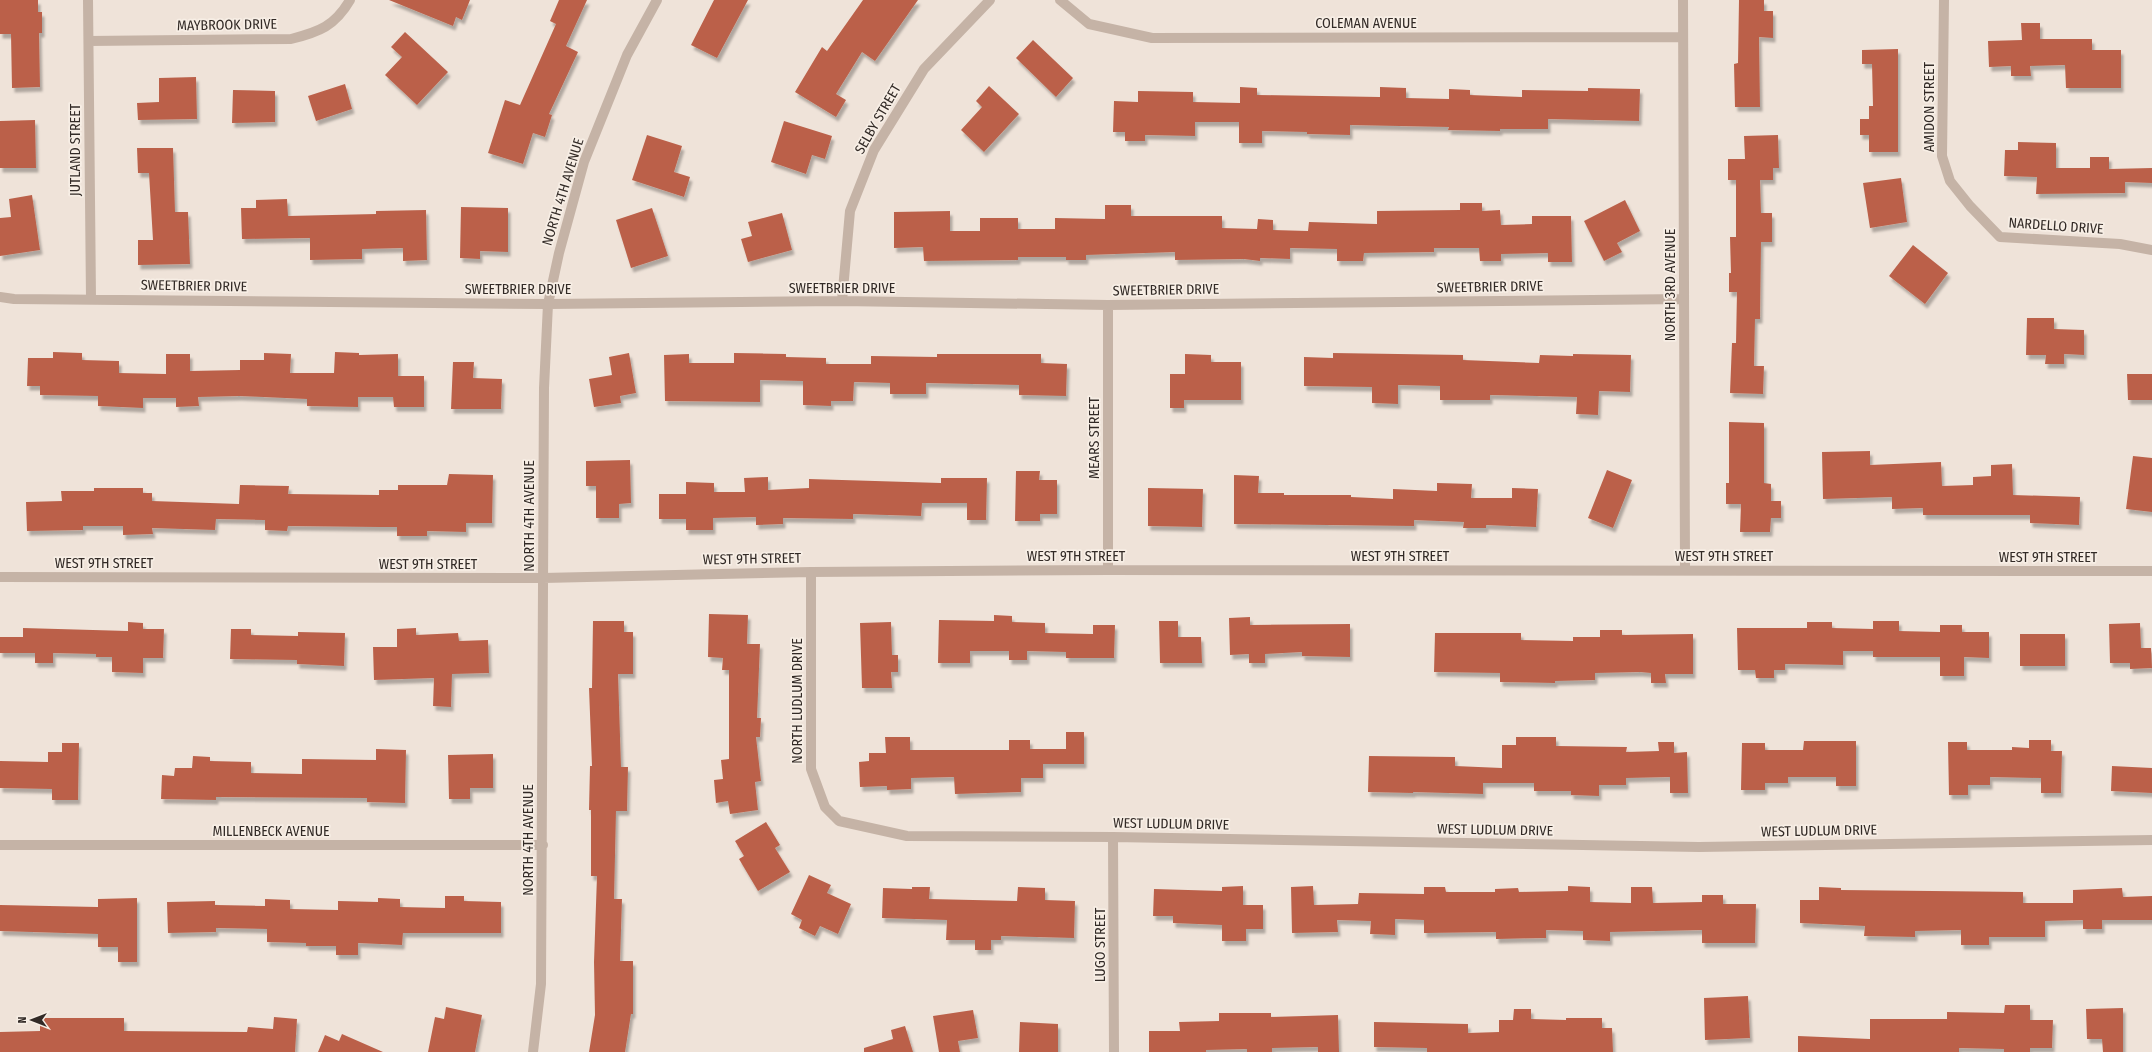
<svg xmlns="http://www.w3.org/2000/svg" width="2152" height="1052" viewBox="0 0 2152 1052" font-family="'Fira Sans Condensed',sans-serif">
<style>
.building{fill:#bb614a;filter:url(#shadow)}
.lines{fill:none;stroke-linecap:round;stroke-linejoin:round}
.street{stroke:#c5b3a6;stroke-width:10}
.labels{text-anchor:middle;dominant-baseline:central;stroke-width:3.5;stroke-linejoin:round;paint-order:stroke}
.street-label{font-size:14px;fill:#322a26;stroke:#f7eee5}
</style>
<defs>
<filter id="shadow"><feDropShadow dx="2.5" dy="4.5" stdDeviation="1" flood-color="#0004"/></filter>
</defs>
<rect width="100%" height="100%" fill="#efe3d9"/>
<path class="building" d="M0,0h38v12h4v21h-3l1,54 -28,1 -1,-54h-11z
M389,0h81l-8,20 -6,-3 -3,9z
M559,0h28l-21,46 12,6 -29,62 3,1 -7,22 -12,-4 -10,31 -35,-11 17,-53 15,5 36,-81 -6,-3z
M714,0h34l-31,58 -26,-13z
M863,0h55l-43,61 -13,-9 -26,42 10,6 -10,17 -41,-25 27,-45 5,4z
M1739,0h25v11h9v27l-14,-1 1,70h-25l-1,-43 4,-1z
M2021,23h19v16h52v11h29v38h-55l-1,-23 -35,1 1,10h-20v-10l-22,1 -1,-26 34,-1z
M405,32l43,40 -31,33 -32,-30 17,-18 -11,-10z
M1033,40l40,38 -17,19 -40,-39z
M1898,49v103h-29v-17h-9v-16h9v-13h4l-1,-42h-10v-14z
M196,77l1,42 -59,1 -1,-17 22,-1v-24z
M345,84l7,25 -36,12 -8,-25z
M989,86l30,28 -35,38 -23,-22 21,-23 -6,-6z
M1240,87l17,1v7l123,2v-10l26,1v10l43,1v-10l21,1v5l52,2v-7l66,1v-3l52,1 -1,32 -91,-2v10h-48v2l-52,-1 1,-3 -99,-2v10l-43,-1v-2l-45,-1v12h-23v-21h-44v14l-50,-1v6h-20v-9h-12l1,-31 24,1v-11l55,1v10l47,1z
M233,90l42,1v31l-43,1z
M35,120l1,48h-36v-47z
M784,121l48,15 -7,23 -13,-4 -6,19 -35,-12z
M647,135l35,11 -8,26 16,5 -6,20 -52,-17z
M1778,135l1,33h-6v12h-13l1,33h11v29h-11l-1,77h-5l-1,47h10l-1,28 -33,-1 2,-50h4l1,-51h-8v-19h2l-1,-36h6v-57h-8v-21h17l-1,-23z
M2018,142l38,1v25h34v-11h19v12l43,-1v15l-27,-1v11l-89,1 1,-17 -33,-1 1,-26h13z
M137,148h36l2,64h13l2,52 -52,1v-25h15l-4,-67h-11z
M1901,178l6,44 -37,6 -7,-45z
M32,195l8,55 -40,6v-38l11,-1 -2,-18z
M287,199l1,17 88,-2v-3l50,-1 1,50 -24,1v-13l-41,1v10l-52,1v-22l-68,1 -1,-31h15v-8z
M1625,200l15,31 -23,12 5,9 -18,9 -20,-40z
M1460,203h22v8l18,-1 1,15 31,-1v-8h39l1,46h-24v-9l-47,1v7h-21l-1,-13h-45v4l-70,1 -1,8h-26v-12l-47,-1v11l-30,-1v3l-16,-2 -69,1v-8l-89,3v5h-20v-3h-48v3l-94,1 -1,-14 -29,1v-36l56,-1v20h30v-13h38v11h37v-11l50,1v-14h26v11h91v12l35,1 1,-10 15,1v10l35,1 1,-9 68,2v-13l83,-1z
M461,207l47,1v44l-28,-1v8l-20,-1z
M652,208l16,48 -37,12 -15,-48z
M782,213l10,37 -44,12 -7,-23 11,-3 -4,-14z
M1913,245l35,28 -23,31 -36,-28z
M2027,318h27v11l30,1v25l-20,-1v10h-19l1,-9h-20z
M53,352l29,1v7l37,1v12l47,1v-20h24v17l50,-1v-10h24v-7l27,1 -1,19h44l1,-21 24,1v2l39,-1v22h26v31h-30l-1,-10h-35v10l-51,-1v-7l-68,-3 -41,1 1,9 -23,1v-9h-33v10l-45,-2v-10l-58,-1v-9h-13l1,-28h25z
M629,353l7,40 -16,3 1,7 -27,4 -5,-28 23,-4 -3,-18z
M734,353l52,1v3l40,1v6h45v-8l66,1v-3h104v9l26,1 -1,32 -47,-1v-10l-93,-2v11h-36v-11l-36,-1 -1,19h-22v5l-28,-1v-24l-43,-1v22l-95,-1 -1,-46 25,-1v9h45z
M1333,353l130,2v5l76,3 1,-8 33,1v-2l58,1 -1,37 -31,-1 -1,24 -22,-1 1,-17 -87,-2v5h-50v-14l-42,-1v19l-26,-1v-16l-68,-1v-29l29,1z
M1185,354l26,1v7h30v38h-57v8h-14v-34h15z
M453,362h21l-1,16 29,1 -1,30h-50z
M2127,374h25v26h-24z
M1729,422l35,1v60l7,1v17h10v17h-10l-1,14h-30l1,-28h-15v-21h3z
M1870,451v14l71,-3 1,24 31,-1v-8l18,-1v-11l21,-1 1,31 67,2 -1,28 -49,-2v-8h-107v-7l-31,1v-12l-69,2 -1,-47z
M2133,456l19,2v54l-26,-3z
M630,460l1,43 -12,1v14h-23v-32h-10v-25z
M1607,470l25,10 -19,48 -25,-10z
M1016,471h24l-1,9h18v34h-17v7h-25z
M449,474l44,1 -1,48h-26v9l-39,-1v5h-30v-9h-18l-91,-1 -1,5 -22,-1v-10l-49,-1 -1,11 -63,-2 1,6 -30,1v-9h-40v4l-56,1 -1,-29 36,-1 -1,-10h33v-3h49v5h9v8l87,3 1,-19 49,1 -1,8 91,1v-5h19v-5h49z
M1234,475l25,1 -1,17h26v2h67v2l42,2v-10l44,2v-8l35,1 -1,14h41v-10l26,1 -2,38 -50,-2v3h-23l1,-6 -50,-2v6l-180,-2z
M768,477v13l41,-2v-9l132,4v-5h46l-1,42h-19v-17h-45l-1,13 -68,-2v5l-70,-1v6l-27,1v-8l-43,1v12h-27v-11h-27v-25h27v-12l28,1v9h31l-1,-14z
M1148,488l55,1 -1,38 -54,-1z
M709,614l39,1 -1,29h13l-3,74h4l-1,19h-4l5,44 -6,1 3,28 -28,4 -2,-13 -12,2 -2,-23 9,-1 -2,-19 8,-1v-89h-7l1,-12 -15,-1z
M994,615l18,1v6l33,1v10l48,1v-9h22l-1,33h-48v-6l-39,-1v9h-18v-9h-39v12h-32l1,-43 55,1z
M1250,617v8l100,-1v33l-48,-1v-4l-37,2v9h-16v-9l-19,1 -1,-37z
M593,621h31v11h9v42h-15l3,93h7l-1,44h-11l-2,88h8l-2,62h13v53h-2l-6,38h-36l6,-37 -1,-53 3,-86h-6v-66h-2l1,-44h2l-3,-78h3z
M1159,621h19v16h23l1,26h-42z
M1873,621h26v10l41,1v-7h22v7h27v26l-25,-1v19h-24v-19h-67v-6h-30v14l-58,-1v6h-11v8h-18l-1,-8h-17l-1,-42h70v-6h25v6l41,1z
M128,622l15,1v6h21l-1,29h-20v15l-31,-1v-15h-16v-3l-43,-1v10h-18v-10h-35v-16h23v-9l105,3z
M891,622l1,33h6v17h-7l1,16h-30l-2,-65z
M2140,623l1,25h10l1,20 -22,1v-6h-20l-1,-39z
M416,628v7l42,-2 1,8 29,-1 1,33 -37,1 -1,33 -18,-1 1,-28 -60,2 -1,-33h24v-18z
M231,629h20v6l47,1v-4l47,1 -1,33 -47,-2v-4l-67,-1z
M1600,630h22v5l71,-1v40h-28l1,9h-15v-10l-11,-1 -45,1v7l-40,1v2l-55,-1v-9l-66,-1 1,-39h86v7l52,1v-4h27z
M2020,634h45v32h-45z
M1066,732h18v32h-41v14h-22v14l-66,2 -1,-17 -43,1v11l-24,1v-4l-27,1 -1,-25 10,-1v-8h17l-1,-16h25v13h99v-10h21v9h36z
M1516,737h40v9l71,1 -1,5 33,-1 -1,-9h16v11l13,-1 1,41h-18v-16l-44,1v7h-27v11l-28,-1v-4h-37v-8h-51v11l-70,-2v1l-45,-1 1,-36 86,1v9l47,2v-23h14z
M2029,740h22v11h11l-1,42h-20v-15l-51,-1v8h-22v10h-19l-1,-53h19v8h45v-3l17,1z
M1804,741h52v45h-20v-9h-48v6h-23v7h-24l1,-47h23v7h38z
M62,743h17l-1,57h-26v-11l-52,-1v-27l48,1v-10h14z
M376,749l30,1 -1,53 -38,-1v-4l-151,-1v3l-55,-1 1,-24 12,1 1,-8h17l1,-12 17,1v4l41,1v11l51,1v-15l74,1z
M493,754v34h-23v11h-21l-1,-44z
M2112,766l40,2v25l-41,-2z
M766,822l14,23 -5,3 15,24 -32,19 -19,-32 5,-3 -9,-15z
M809,875l22,10 -4,8 24,11 -13,30 -18,-8 -5,10 -16,-8 3,-8 -11,-6z
M1243,886v19h20v24h-17v12h-24v-16l-49,-2v-7h-20l1,-27 68,2v-4z
M1313,886l1,19 44,-1 1,-11 65,1v-7h21l1,5h49v-3l23,-1 1,4 49,-1v-5l22,1v15l41,1v-16h21l1,16 49,-1v-7h21v9h33l-1,39h-53v-13l-92,2v9l-27,-1v-9l-37,-1v8l-50,1v-7l-72,1v-13l-29,-1v16l-25,-1 1,-13 -34,-1 1,12 -46,1 -1,-46z
M912,887h18l-1,12 88,2 1,-14 27,1v12l30,1 -1,37 -73,-2v4h-10v10h-16v-10h-29l1,-20 -65,-2 1,-30 29,1z
M1819,887l22,1v2l182,2v11h50v-13l49,-2 1,9 29,-1v24h-50v9h-19v-9l-38,1v16h-56v8h-28v-15l-46,1v6l-51,-1 1,-10 -65,-3v-23h19z
M445,896h19v5l37,1v31h-98l-1,12 -44,-2v12h-22v-9h-30v-3l-39,-1v-13l-51,-1v4l-48,1 -1,-31 48,-1v4l50,1v-7l25,1v9l48,1v-9l40,1v-4l22,1v8l45,1z
M137,898v64h-19v-15h-20v-13l-98,-3v-26l98,2v-8z
M1748,996l2,42 -45,2 -1,-42z
M2005,1005h25v15h23l-1,28h-22v4h-26v-3l-45,-1v4h-161v-16l72,3v-20h77v-7l57,1z
M446,1007l36,8 -7,37h-47l7,-35 9,2z
M2123,1008v44h-20l-1,-13h-15l-1,-30z
M1514,1009h17v10l35,1v-2h36v10h10l1,24h-186v-4l-53,-1v-25l94,2v9l31,-1v-12h14z
M973,1010l5,28 -20,3 2,11h-21l-6,-36z
M1219,1013h52v4l67,-2 1,37h-21v-5l-46,1v4h-25v-3l-41,1v2h-57v-21h31l-1,-9 40,-1z
M274,1017l23,2 -2,33h-295v-20l40,-1v-13h84v13l123,1 1,-5 25,2z
M1020,1022l38,2v28h-39z
M905,1026l8,26h-49v-4l29,-9 -2,-9z
M342,1034l41,18h-65l7,-17 14,6z"/>
<g class="lines">
<path class="street" d="M88,0l3,299
M1060,0l29,24 63,14 531,-1
M1683,0l2,570
M1944,0l-2,156 8,25 20,25 30,31 120,7 32,6
M89,41l202,-2c28,-7 44,-13 59,-39
M0,297l14,2 534,5 294,-3 266,4 576,-6
M842,301l8,-90 24,-61 50,-81 66,-69
M1108,305v265
M811,572v197l14,38 14,14 68,15 206,1 586,10 453,-7
M0,577l543,1 268,-6 297,-2 1044,1
M1113,837l1,215
M0,845h543
M533,1052l8,-68 3,-596 4,-84 11,-51 25,-91 43,-107 30,-55"/>
</g>
<g class="labels">
<g class="street-label">
<text x="1366" y="23">COLEMAN AVENUE</text>
<text transform="translate(227 25) rotate(-1)">MAYBROOK DRIVE</text>
<text transform="translate(1929 107) rotate(-90)">AMIDON STREET</text>
<text transform="translate(878 119) rotate(-60)">SELBY STREET</text>
<text transform="translate(75 150) rotate(-90)">JUTLAND STREET</text>
<text transform="translate(563 192) rotate(-73)">NORTH 4TH AVENUE</text>
<text transform="translate(2056 226) rotate(4)">NARDELLO DRIVE</text>
<text transform="translate(1670 285) rotate(-90)">NORTH 3RD AVENUE</text>
<text transform="translate(194 286) rotate(1)">SWEETBRIER DRIVE</text>
<text transform="translate(1490 287) rotate(-1)">SWEETBRIER DRIVE</text>
<text x="842" y="288">SWEETBRIER DRIVE</text>
<text x="518" y="289">SWEETBRIER DRIVE</text>
<text transform="translate(1166 290) rotate(-1)">SWEETBRIER DRIVE</text>
<text transform="translate(1094 438) rotate(-90)">MEARS STREET</text>
<text transform="translate(529 516) rotate(-90)">NORTH 4TH AVENUE</text>
<text x="1076" y="556">WEST 9TH STREET</text>
<text x="1400" y="556">WEST 9TH STREET</text>
<text x="1724" y="556">WEST 9TH STREET</text>
<text x="2048" y="557">WEST 9TH STREET</text>
<text transform="translate(752 559) rotate(-1)">WEST 9TH STREET</text>
<text x="104" y="563">WEST 9TH STREET</text>
<text x="428" y="564">WEST 9TH STREET</text>
<text transform="translate(797 701) rotate(-90)">NORTH LUDLUM DRIVE</text>
<text transform="translate(1171 824) rotate(1)">WEST LUDLUM DRIVE</text>
<text transform="translate(1495 830) rotate(1)">WEST LUDLUM DRIVE</text>
<text x="271" y="831">MILLENBECK AVENUE</text>
<text transform="translate(1819 831) rotate(-1)">WEST LUDLUM DRIVE</text>
<text transform="translate(528 840) rotate(-90)">NORTH 4TH AVENUE</text>
<text transform="translate(1100 945) rotate(-90)">LUGO STREET</text>
</g>
</g>
<g transform="translate(32 1020) rotate(270)" stroke="#f7eee5" stroke-width="3" paint-order="stroke">
<path d="M0-3L7 15L0 10L-7 15Z" fill="#322a26"/>
<text y="-6" font-size="11" font-weight="bold" text-anchor="middle" fill="#322a26">N</text>
</g>
</svg>
